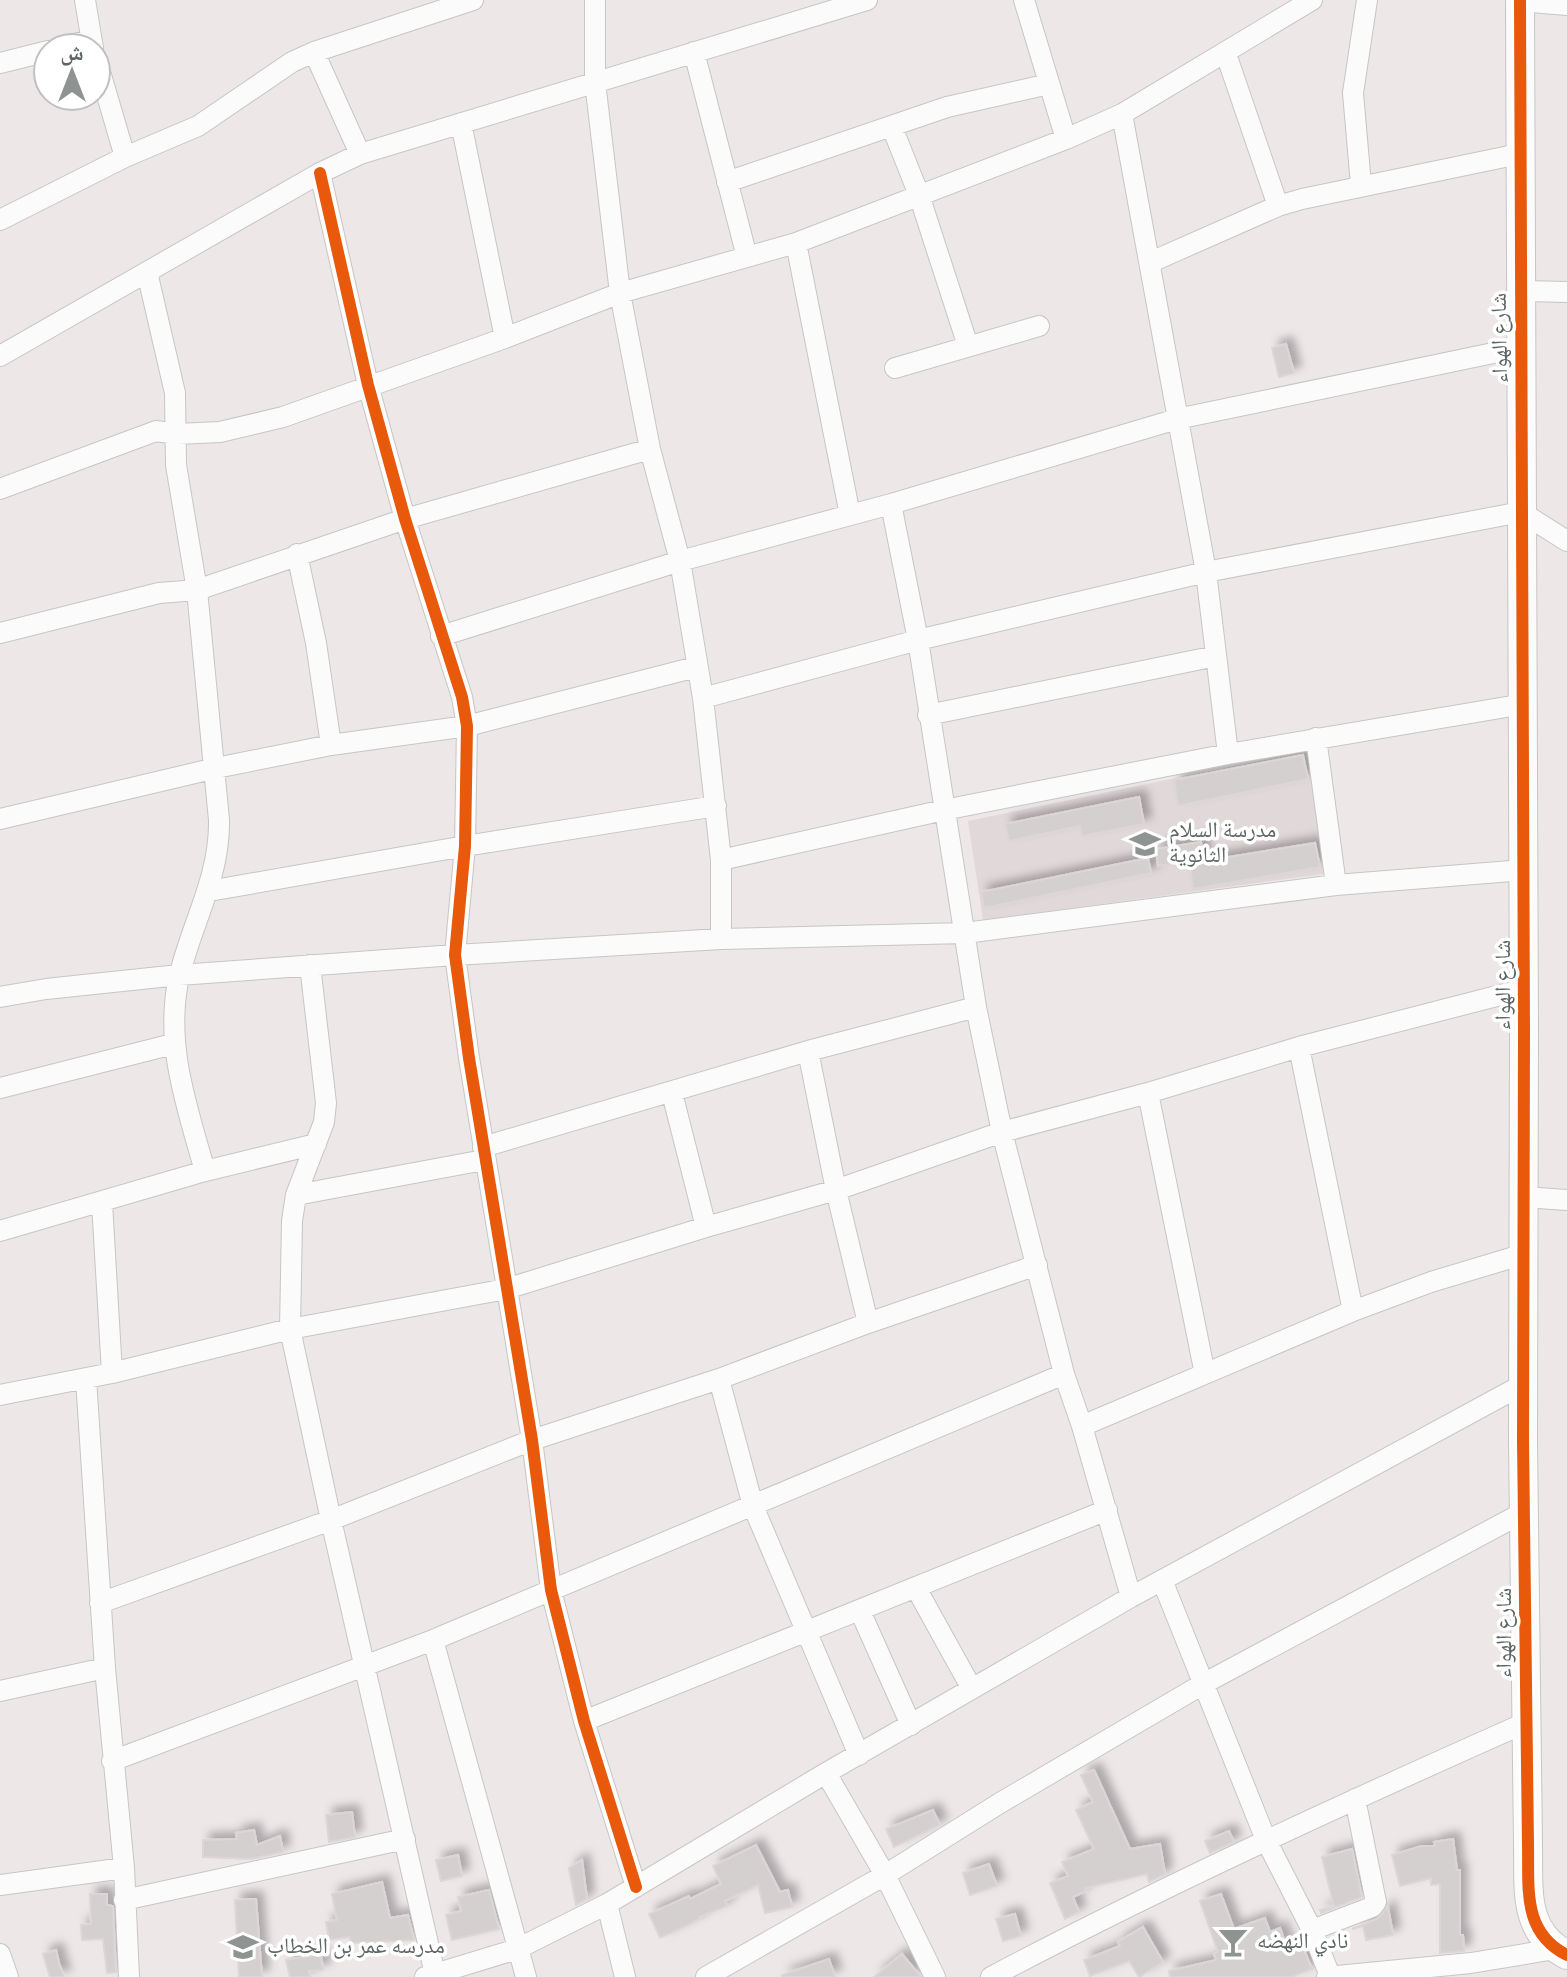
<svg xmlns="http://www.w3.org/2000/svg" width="1567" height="1977" viewBox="0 0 1567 1977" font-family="Overpass,'Noto Naskh Arabic',sans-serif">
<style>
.education{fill:#e1d8da}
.building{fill:#d4d0d0;stroke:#dcd6d8;stroke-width:2;filter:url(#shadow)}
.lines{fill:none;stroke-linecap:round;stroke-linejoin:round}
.street-casing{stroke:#c6c6c5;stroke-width:22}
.secondary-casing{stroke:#c6c6c5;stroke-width:30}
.street{stroke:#fcfbfc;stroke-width:20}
.secondary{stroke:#fcfbfc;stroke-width:28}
.cycleway-casing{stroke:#fff;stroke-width:17}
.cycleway{stroke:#e8590c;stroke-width:12}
.labels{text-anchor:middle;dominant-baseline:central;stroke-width:7;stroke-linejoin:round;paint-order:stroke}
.street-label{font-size:22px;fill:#5c6662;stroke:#fff}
.poi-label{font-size:22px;fill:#5c6662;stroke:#fff;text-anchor:start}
</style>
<defs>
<filter id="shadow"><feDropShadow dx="7" dy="-7" stdDeviation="4" flood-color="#0004"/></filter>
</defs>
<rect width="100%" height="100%" fill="#ede7e8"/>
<path class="education" d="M1307,751l17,123 -341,46 -15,-99z"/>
<path class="building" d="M1286,344l8,29 -15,4 -7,-29z
M1303,755l5,24 -130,27 -4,-26z
M1139,797l5,27 -62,12 -2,-10 -71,15 -4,-17z
M1201,842l3,19 111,-18 5,24 -127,22 -4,-28 -31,5 -2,-17z
M1148,858l3,15 -167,35 -3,-16z
M1094,1770l36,79 30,-5 5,30 -16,8 -2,-8 -62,14 1,3 -13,6 6,15 -14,7 -15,-36 18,-7 -6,-14 32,-13 -18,-39 17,-8 -12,-27z
M933,1810l7,15 -46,22 -8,-18z
M352,1812l3,25 -26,5 -3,-27z
M254,1830l3,15 23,-9 3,16 -32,7 -48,-2v-17l34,-1 -1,-6z
M1229,1831l5,11 -24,11 -5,-12z
M1453,1839l4,31h3v65h3l1,16 -24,2v-69l-9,1v-7l-31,8 -8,-31 30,-9h13l-1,-4z
M756,1845l24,47 8,-2 4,17 -27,6 -7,-28 -33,16 2,5 -28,11 1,2 -40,19 -11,-24 40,-18 1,3 31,-15 -8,-18z
M1352,1849l10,48 -41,16 -1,-3 14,-3 -12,-50z
M458,1855l4,21 -21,5 -5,-21z
M582,1860l5,39 -11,6 -7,-37z
M989,1864l8,22 -27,9 -7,-22z
M382,1882l8,36 18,-3 6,25 -64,3v-6l-21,3 -3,-18 11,-2 -5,-26z
M489,1890l10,39 -47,11 -6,-25 15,-4 -3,-14z
M90,1894h17v11l6,1 3,66 -9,1 -4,-34 -21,1 -1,-15 10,-1z
M1221,1894l13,35 31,-11 5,14 10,-4 8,22 14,-5 10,24 -21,8h-121l-1,-6 47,-11 -2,-6 4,-2 -18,-51z
M250,1899h6l6,78h-23l-4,-77z
M1388,1907l5,28 -27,5 -3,-14 -11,3 25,-10z
M1015,1914l6,22 -18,5 -7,-22z
M1143,1927l20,35 -24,15 -10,-16 -39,15 -6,-16 36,-14 -2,-4z
M56,1950l3,13 5,14h-14l-1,-3 -6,-20z
M321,1954l2,16 -14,1 1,6h-20l-4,-17z
M902,1954l19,23h-47z
M829,1959l6,18h-52l-1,-2z"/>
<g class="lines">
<g class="street-casing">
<path id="street" d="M85,0l8,48
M595,0v82l25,211 30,156 30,112 23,137 18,162v79
M1024,0l42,139
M1520,1l47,4
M58,48l33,-8
M314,52l46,102
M694,52l53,205
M1226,54l52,152
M96,58l29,99
M0,63l48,-12
M1122,114l84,458 22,182
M461,123l44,215
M892,127l27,68 49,151
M320,173l48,212 37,134 57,178 5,29 -2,120 -10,109 14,103 63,382 19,150 33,131 52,166
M727,182l220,-75 102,-23
M1361,185l-8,-92 14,-93
M0,220l125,-63 73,-31 94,-64 22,-10 159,-52
M796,243l54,272
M1151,262l127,-56 24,-7 217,-45
M147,272l28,121 1,72 21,125 22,230c1,56 -26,101 -39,153 -17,68 7,134 25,198
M1520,291l47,1
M0,356l320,-183 40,-19 507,-154
M895,368l144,-42
M0,489l156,-58 21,3 43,-2 63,-15 222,-79 115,-45 176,-50 270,-104 56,-25 190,-114
M891,504l27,136 58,367 26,125 62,242 18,52 49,171
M297,554l19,89 15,102
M0,633l159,-40 38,-3 208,-71 245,-70
M441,636l239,-75 211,-57 286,-85 345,-72
M703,698l215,-58 288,-68 315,-60 46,29
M928,715l288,-59
M1316,738l20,147
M0,819l216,-51 115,-23 136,-19 229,-59
M721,860l223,-50 284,-56 296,-50
M209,891l256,-45 251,-40
M310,965l16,138 -2,19 -28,73 -4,26 -2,108 41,191 104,454
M0,997l46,-8 133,-14 276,-20 266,-16 244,-6 371,-48 188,-15
M1299,1047l54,264
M808,1051l28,139 32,133
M0,1088l173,-44
M672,1093l34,134
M1148,1093l57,281
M483,1147l325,-96 168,-44
M296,1195l188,-35
M1524,1197l43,3
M102,1203l10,170
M0,1231l205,-60 111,-27
M86,1379l19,289 19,200 5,109
M719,1379l34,127 106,249
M0,1395l112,-22 178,-44 216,-40 200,-62 130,-37 166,-58 146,-39 151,-46 225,-58
M1082,1426l271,-115 78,-29 93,-28
M1162,1580l104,260 46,90 18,46
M916,1588l56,101
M100,1603l231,-83 201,-80 187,-61 149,-56 169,-58
M860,1611l51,114
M433,1640l93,337
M0,1691l105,-23
M584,1721l523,-211
M112,1761l321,-121 631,-266
M826,1773l59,102 50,102
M0,1885l124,-17
M124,1900l281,-61
M607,1904l18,73
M1312,1930l60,-23 4,-5 -21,-103
M0,1954l8,23
M425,1977l92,-28 90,-45 219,-131 305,-176 393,-213
M706,1977l179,-102 115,-72 203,-119 321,-172
M991,1977c174,-92 354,-174 534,-254
M1327,1977l144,-14 84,-14"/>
</g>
<g class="secondary-casing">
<path id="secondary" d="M1520,0l4,1032 -1,409 5,404c1,44 -6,87 39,110"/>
</g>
<use href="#street" class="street"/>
<use href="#secondary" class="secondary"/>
<g class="cycleway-casing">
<path id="cycleway" d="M1520,0l4,1032 -1,409 5,404c1,44 -6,87 39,110
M320,173l48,212 37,134 57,178 5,29 -2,120 -10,109 14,103 63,382 19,150 33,131 52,166"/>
</g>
<use href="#cycleway" class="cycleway"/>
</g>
<defs>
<g id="school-bare" transform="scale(2.4)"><path d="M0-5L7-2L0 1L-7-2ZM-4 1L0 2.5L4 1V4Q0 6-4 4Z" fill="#8f9391" stroke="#fff" stroke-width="2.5" paint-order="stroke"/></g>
<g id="bar-bare" transform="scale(2.4)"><path d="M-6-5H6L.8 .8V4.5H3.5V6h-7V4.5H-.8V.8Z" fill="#8f9391" stroke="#fff" stroke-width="2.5" paint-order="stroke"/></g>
</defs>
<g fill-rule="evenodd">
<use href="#school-bare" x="1145" y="844"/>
<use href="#bar-bare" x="1233" y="1942"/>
<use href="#school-bare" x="243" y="1947"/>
</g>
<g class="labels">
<g class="street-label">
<text transform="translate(1501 338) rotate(-91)">شارع الهواء</text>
<text transform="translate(1504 985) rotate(-90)">شارع الهواء</text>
<text transform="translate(1505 1633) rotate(-90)">شارع الهواء</text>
</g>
<g class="poi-label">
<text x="1169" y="831">مدرسة السلام<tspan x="1169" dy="25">الثانوية</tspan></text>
<text x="1257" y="1942">نادي النهضه</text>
<text x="267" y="1947">مدرسه عمر بن الخطاب</text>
</g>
</g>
<g transform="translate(72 72)"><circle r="38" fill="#ffffff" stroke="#bec2c0" stroke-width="2"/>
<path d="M0-6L14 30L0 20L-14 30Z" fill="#8f9391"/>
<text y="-12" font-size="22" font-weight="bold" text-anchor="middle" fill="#5c6662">ش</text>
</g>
</svg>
